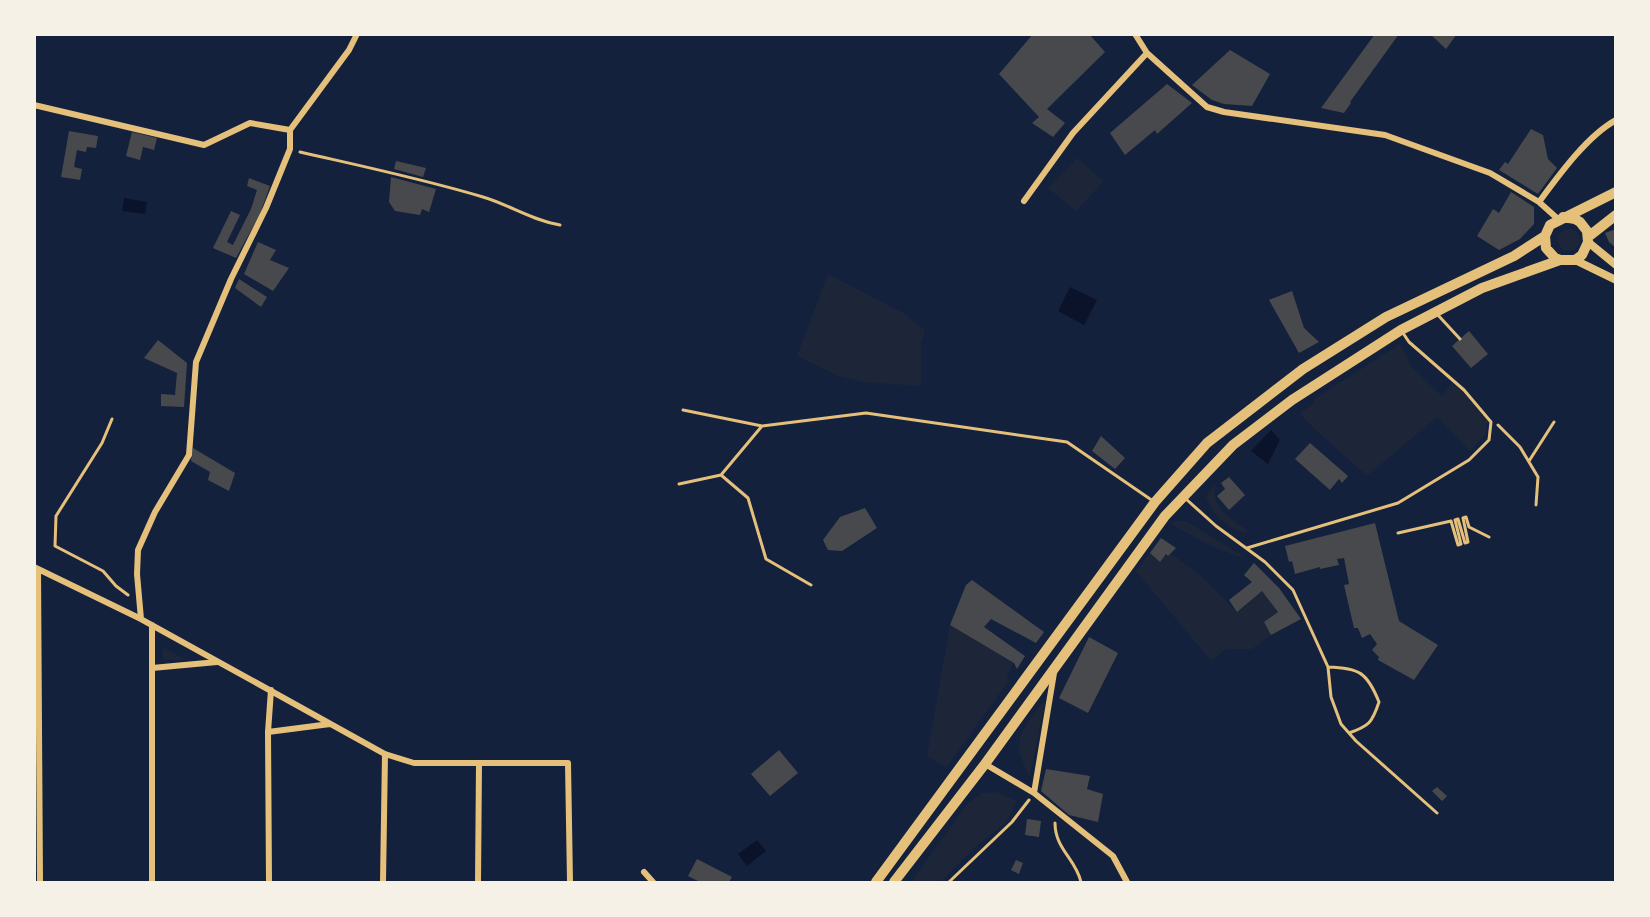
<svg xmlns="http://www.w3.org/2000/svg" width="1650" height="917" viewBox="0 0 1650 917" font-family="'Titillium Web',sans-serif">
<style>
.green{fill:#1d2539}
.water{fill:#0b132b}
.building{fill:#48494c}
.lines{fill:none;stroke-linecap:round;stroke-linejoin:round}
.path{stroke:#e5c07b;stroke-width:3}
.service{stroke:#e5c07b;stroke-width:3}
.minor{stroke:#e5c07b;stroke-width:6}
.secondary{stroke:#e5c07b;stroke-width:8}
.trunk{stroke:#e5c07b;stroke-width:10}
</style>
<rect width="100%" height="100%" fill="#14213d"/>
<path class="green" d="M1077,158l27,23 -28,30 -28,-23z
M1558 240a11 11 0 1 1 22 0a11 11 0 1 1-22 0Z
M828,274l75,39 22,17 -4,14v42l-58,-4 -25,-6 -41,-20z
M1400,344l11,22 31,30 10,-13 11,8 25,30 -3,14 -15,16 -33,-34 -70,59 -47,-42 -21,-21 12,-7 5,-8z
M1215,483c-3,28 15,34 34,49 -19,1 -38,-18 -43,-36z
M1175,521h11l63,39 -36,-13 -42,-23z
M1155,546l12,10 3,-3 32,24 35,35 25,-21 16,21 -14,10 7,13 -19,14h-26l-15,12 -75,-90z
M950,625l64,38 -7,13 1,6 -62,86 -19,-12z
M163,647l23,13h-23z
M1045,701l-15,75c-21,-34 -9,-44 12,-73z
M996,792l21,9 -12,23 -31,24 -34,34h-29l57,-79 14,-10z"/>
<path class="water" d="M124,198l23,4 -2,12 -23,-3z
M1070,287l27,13 -13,25 -26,-14z
M1271,430l9,10 -12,24 -17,-13z
M757,840l9,11 -19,15 -9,-12z"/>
<path class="building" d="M1033,34h56l16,18 -58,57 18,14 -12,14 -21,-14 7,-6 -40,-43z
M1375,34h24l-49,68 1,1 -7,10 -23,-5z
M1430,34h27l-11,15z
M1230,50l40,24 -18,32 -28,-2 -12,-4 -20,-15z
M1167,84l25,19 -35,31 -2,-4 -30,25 -15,-22z
M1531,129l12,6 5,24 9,9 -19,26 -39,-24 6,-8 3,2z
M69,131l29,5 -2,12 -9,-1 -1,5 -9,-2 -3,17 8,2 -2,11 -19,-3z
M132,132l25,6 -3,12 -11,-3 -3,13 -14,-4z
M396,161l30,7 -3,9 -29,-8z
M391,177l45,12 -7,23 -7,-3 -2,6 -25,-4 -6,-9z
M249,178l21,8 -10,28 -24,44 -23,-10 18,-37 9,4 -13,27 6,3 18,-36 6,-19 -10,-4z
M1511,192l23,15v17l-14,15 -21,11 -22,-14 16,-27 6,4z
M1616,229v19l-7,-6 -4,-9z
M258,242l18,8 -6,10 19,8 -16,23 -29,-17z
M239,279l28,18 -6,10 -26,-19z
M1292,291l12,37 15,14 -20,11 -30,-53z
M1469,331l19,23 -17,14 -19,-22z
M158,340l29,23 -3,44 -23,-1v-12l14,1 2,-22 -33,-15z
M1101,436l24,22 -10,11 -23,-18z
M1310,443l38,33 -6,7 -3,-4 -9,11 -35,-31z
M193,448l42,25 -6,18 -21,-11 2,-8 -19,-11z
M1229,477l16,18 -16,15 -12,-14 8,-7 -4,-6z
M865,508l12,20 -35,23 -14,-1 -5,-10 17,-23z
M1375,523l24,98 39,24 -24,35 -36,-20 1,-3 -7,-7 5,-6 -7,-10 -8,4 -4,-10h-4l-10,-43 5,-1 -5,-26 -7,1 2,6 -19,4v-2l-25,7 -3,-13 -3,1 -4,-16z
M1161,538l15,10 -8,8 -2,-2 -6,8 -10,-9z
M1254,563l25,25 22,31 -30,16 -7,-13 14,-10 -16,-21 -25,21 -8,-12 23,-18 -8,-7z
M972,580l72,52 -8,11 -45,-24 -7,8 41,29 -8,13 -3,-6 -64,-38 16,-40z
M1089,637l29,16 -30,60 -29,-15z
M779,750l19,23 -28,23 -19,-22z
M1046,769l44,7 -3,13 16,5 -5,28 -29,-7 -28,-24z
M1437,787l10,9 -5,5 -10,-10z
M1027,819l14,2 -2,16 -14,-2z
M697,859l35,18 -3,5h-29l-12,-6z
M1016,860l7,3 -4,11 -8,-4z"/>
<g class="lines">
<path class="path" d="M300,152c61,14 123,27 183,45 27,8 48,23 77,28
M112,419l-10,24 -46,73 -1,30 48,25 13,15 12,9
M1498,425l22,22 18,30 -2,28
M1529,461l25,-39
M1398,533l53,-12 7,24 3,-1 -6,-24 3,-1 7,24 3,-1 -5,-24 3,-1 3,10 20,10
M1055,823c0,26 21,36 26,59
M949,882l63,-60 17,-22"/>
<path class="service" d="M1437,314l23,25
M683,410l79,16 104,-13 201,29 86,59
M721,475l27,23 18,61 45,26
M679,484l42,-9 41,-49
M1186,499l30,27 49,36 28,28 35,77 3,30 10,27 15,17 81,72
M1247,548l151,-45 71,-43 20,-20 2,-18 -27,-32 -55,-48 -6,-9
M1328,667c31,1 39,5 51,35 -7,21 -10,24 -30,31"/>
<path class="minor" d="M1135,34l12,19 60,54 17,5 161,23 105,38 49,29 19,17
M34,105l170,40 46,-22 40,7
M1024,201l49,-68 74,-80
M1539,202c20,-27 48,-66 77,-82
M34,567l107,52 244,135 29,9h154l2,119
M38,569l2,313
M141,619l-4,-45 1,-24 17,-38 34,-57 7,-93 35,-83 35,-71 24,-59v-19l59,-80 8,-16
M152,625v257
M152,668l65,-6
M268,732l62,-8
M985,764l49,29 79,63 14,26
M1034,793l20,-120
M644,872l9,10
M269,882l-1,-150 3,-42
M383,882l2,-128
M478,882l1,-118"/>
<path class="secondary" d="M1588,242l28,23
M1575,260l41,20"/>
<path class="trunk" d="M1588,237l28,-22
M1560,260l-5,-2 -9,-10 -1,-12 5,-11 66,-33
M876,882l279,-380 52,-59 96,-74 83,-52 128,-61 31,-20
M894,882l91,-118 180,-248 68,-71 59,-45 109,-70 81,-42 78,-28h15l7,-5 6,-13 -1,-11 -7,-9 -5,-3 -12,-2"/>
</g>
<rect width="1650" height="917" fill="none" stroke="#f6f1e7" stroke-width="72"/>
</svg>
